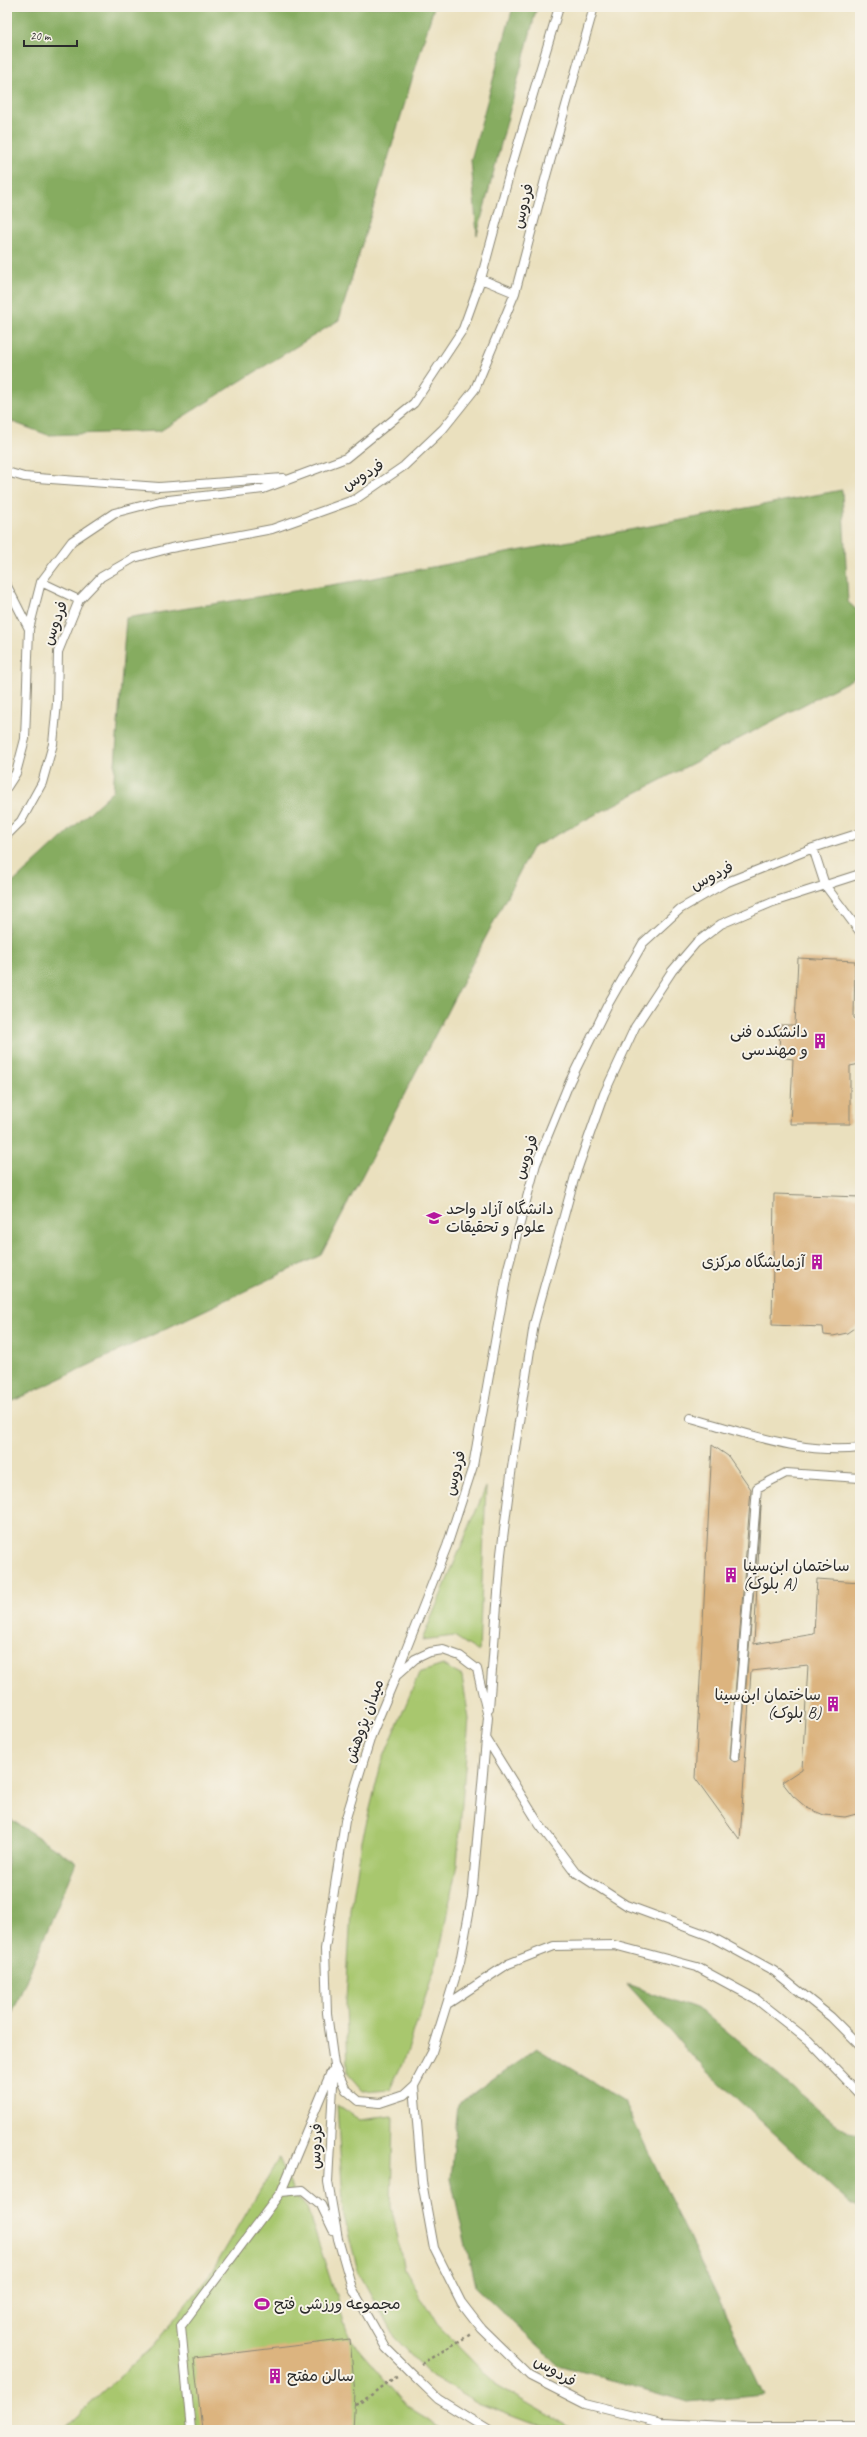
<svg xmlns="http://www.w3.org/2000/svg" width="867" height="2437" viewBox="0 0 867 2437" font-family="Caveat,'Playpen Sans Arabic',sans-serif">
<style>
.green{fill:#a8c76e;stroke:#6a794c}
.forest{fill:#86ac61;stroke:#586c46}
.building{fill:#dcb47f}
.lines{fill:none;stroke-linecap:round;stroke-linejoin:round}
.service-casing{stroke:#8a8674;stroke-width:10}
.path{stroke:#8a8674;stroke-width:2.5;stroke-dasharray:3 3;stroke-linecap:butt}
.service{stroke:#fff;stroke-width:8}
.labels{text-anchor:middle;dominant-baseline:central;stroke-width:4;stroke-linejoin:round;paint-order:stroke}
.street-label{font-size:16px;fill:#2b2b2b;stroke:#f7f3e8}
.poi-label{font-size:16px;fill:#2b2b2b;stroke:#f7f3e8;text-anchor:start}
</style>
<rect width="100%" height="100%" fill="#f7f3e8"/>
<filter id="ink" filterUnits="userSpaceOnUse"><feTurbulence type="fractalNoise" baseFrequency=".025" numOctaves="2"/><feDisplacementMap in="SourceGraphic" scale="8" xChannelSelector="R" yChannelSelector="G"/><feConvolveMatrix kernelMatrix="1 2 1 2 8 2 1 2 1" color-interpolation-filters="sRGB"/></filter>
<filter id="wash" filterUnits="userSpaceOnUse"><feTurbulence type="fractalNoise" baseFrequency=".012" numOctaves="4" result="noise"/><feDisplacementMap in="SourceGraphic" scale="16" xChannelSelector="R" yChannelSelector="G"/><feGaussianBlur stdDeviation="0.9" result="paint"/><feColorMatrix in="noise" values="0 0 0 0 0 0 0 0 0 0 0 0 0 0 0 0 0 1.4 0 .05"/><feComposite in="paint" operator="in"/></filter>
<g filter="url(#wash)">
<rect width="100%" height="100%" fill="#eae0be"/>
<path class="green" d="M486,1487l-7,165 -25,-16 -32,4z
M443,1665l19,11 7,43 -12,145 -18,91 -33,101 -16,33 -26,2 -16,-18 -2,-72 5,-91 11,-69 19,-77 38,-91z
M337,2105l23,15 33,-4 -2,90 14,64 32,54 60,61 76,44 -40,-5 -55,-21 -46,-27 -38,-39 -36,-66 -14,-55z
M279,2158l15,35 13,15 43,131 58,68 38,23h-384l91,-84 60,-76z"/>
<path class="forest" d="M7,7h427l-95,313 -179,111 -112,4 -41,-15z
M513,7h24l-60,228 -6,-75z
M842,490l6,112 12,11v62l-328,173 -211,407 -314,149v-516l106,-97 13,-173 242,-39z
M7,1817l69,45 -69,164z
M627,1984l76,28 131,111 26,14v72l-10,-5 -146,-136z
M537,2048l87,53 140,294 -76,7 -129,-37 -84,-79 -24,-107 7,-74z"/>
<g id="blocks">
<path class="building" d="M798,958l57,3 -1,57 6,4v42l-10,2v58h-60l3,-65 -14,-2 1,-32h15z
M774,1194l86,3v127l-13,9 -14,3 -9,-1 -1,-8 -51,-2z
M712,1445l16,11 23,33 -21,270 5,3 5,-5 21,-252 -7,139 60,-10 3,-55 43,3v231l-15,4 -21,-2 -17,-7 -14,-12 -11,-14 20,-13 6,-104 -57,6 -11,169 -45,-62z
M350,2339l5,55 -2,36h-151l-8,-72z"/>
</g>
</g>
<g filter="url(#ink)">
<use href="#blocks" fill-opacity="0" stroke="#8a8674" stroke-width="1"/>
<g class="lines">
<g class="service-casing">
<path id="service" d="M481,279l34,14
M7,472l17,5 135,10 124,-9
M41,582l38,18
M7,586l22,43
M7,787l9,-14 9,-34 4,-110 12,-47 31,-41 42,-28 46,-12 103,-12 83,-31 68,-55 49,-74 18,-50 30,-111 48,-161
M7,835l14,-14 21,-38 11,-39 4,-41 1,-51 21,-52 22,-23 33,-19 37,-10 101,-19 84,-30 48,-33 39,-37 32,-40 40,-96 31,-117 48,-169
M813,848l12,37 35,47
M691,1418c55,15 112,37 169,30
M443,1650l17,6 17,13 11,48 -16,180 -12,65 -28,90 -18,34 -10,9 -24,8 -21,-2 -13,-11 -12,-25 -7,-52 -2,-64 20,-128 26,-85 25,-60 19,-17 15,-7z
M396,1675l51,-129 26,-80 35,-198 28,-104 34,-83 37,-75 36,-63 37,-34 45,-26 88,-35 47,-15
M489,1708l12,-154 10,-80 23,-150 41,-148 29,-82 31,-67 37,-56 24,-28 25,-19 52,-22 87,-28
M486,1738l53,86 36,48 51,33 84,31 64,35 57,46 29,29
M735,1757l22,-269 29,-15 74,5
M449,2003l59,-39 46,-18 60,-1 83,22 59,32 53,42 51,53
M334,2066l-6,116 10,57 14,49 34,60 23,23 29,28 50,31
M414,2086l8,96 12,66 27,54 20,26 49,48 55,28 76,19 87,4h112
M281,2192l50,-120
M191,2430l-10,-104 100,-134 22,-2 18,15 12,25"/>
</g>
<path class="path" d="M421,2364l50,-30
M355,2405c16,-7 26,-21 42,-28"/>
<use href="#service" class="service"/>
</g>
</g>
<defs>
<g id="building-bare" transform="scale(1.2)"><path d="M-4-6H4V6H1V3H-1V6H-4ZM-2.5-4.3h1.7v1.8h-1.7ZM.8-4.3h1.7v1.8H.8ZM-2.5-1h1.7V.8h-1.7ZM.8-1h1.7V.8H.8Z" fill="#b5179e" stroke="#f7f3e8" stroke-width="2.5" paint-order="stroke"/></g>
<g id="university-bare" transform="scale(1.2)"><path d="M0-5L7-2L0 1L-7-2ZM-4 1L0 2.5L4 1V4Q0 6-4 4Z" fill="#b5179e" stroke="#f7f3e8" stroke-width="2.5" paint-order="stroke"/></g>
<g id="stadium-bare" transform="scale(1.2)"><path d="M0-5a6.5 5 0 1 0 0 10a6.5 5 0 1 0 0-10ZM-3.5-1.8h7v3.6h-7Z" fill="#b5179e" stroke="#f7f3e8" stroke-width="2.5" paint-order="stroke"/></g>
</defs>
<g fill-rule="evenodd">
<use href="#building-bare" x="820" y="1041"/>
<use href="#university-bare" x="434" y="1218"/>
<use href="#building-bare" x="817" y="1262"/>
<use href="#building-bare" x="731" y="1575"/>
<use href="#building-bare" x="833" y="1704"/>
<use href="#stadium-bare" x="262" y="2304"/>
<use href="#building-bare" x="275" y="2376"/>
</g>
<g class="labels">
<g class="street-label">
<text transform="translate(523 206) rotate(-75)">فردوس</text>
<text transform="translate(363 475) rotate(-31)">فردوس</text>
<text transform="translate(55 623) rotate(-69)">فردوس</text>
<text transform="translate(712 876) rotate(-27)">فردوس</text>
<text transform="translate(526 1157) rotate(-71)">فردوس</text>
<text transform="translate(455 1473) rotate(-75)">فردوس</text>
<text transform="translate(364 1721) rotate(-70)">میدان پژوهش</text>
<text transform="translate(316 2146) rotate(-87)">فردوس</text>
<text transform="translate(555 2371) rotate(31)">فردوس</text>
</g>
<g class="poi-label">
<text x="808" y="1032" text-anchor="end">دانشکده فنی<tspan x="808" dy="18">و مهندسی</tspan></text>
<text x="446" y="1209">دانشگاه آزاد واحد<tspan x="446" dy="18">علوم و تحقیقات</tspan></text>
<text x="805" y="1262" text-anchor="end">آزمایشگاه مرکزی</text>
<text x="743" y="1566">ساختمان ابن‌سینا<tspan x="743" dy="18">(بلوک A)</tspan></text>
<text x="821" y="1695" text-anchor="end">ساختمان ابن‌سینا<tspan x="821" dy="18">(بلوک B)</tspan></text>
<text x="274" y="2304">مجموعه ورزشی فتح</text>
<text x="287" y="2376">سالن مفتح</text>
</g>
</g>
<rect width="867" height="2437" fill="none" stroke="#f7f3e8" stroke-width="24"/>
<path d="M24 40v6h53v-6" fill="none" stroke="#2b2b2b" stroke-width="2"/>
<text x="30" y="40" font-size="12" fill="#2b2b2b" stroke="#f7f3e8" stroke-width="3" paint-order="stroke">20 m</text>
</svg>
